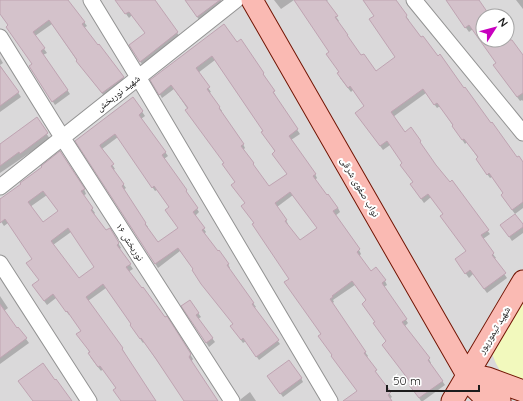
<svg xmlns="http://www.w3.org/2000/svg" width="523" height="401" viewBox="0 0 523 401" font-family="Quicksand,'Noto Naskh Arabic',sans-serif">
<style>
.residential{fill:#dad9da;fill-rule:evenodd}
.park{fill:#f2f9bd}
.shadow{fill:#0003;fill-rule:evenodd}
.building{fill:#d4c2cb;stroke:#bfa4b2;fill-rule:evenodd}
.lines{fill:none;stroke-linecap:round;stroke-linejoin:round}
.street-casing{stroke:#939393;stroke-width:17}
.secondary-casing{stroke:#721504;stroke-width:23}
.street{stroke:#fff;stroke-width:15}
.secondary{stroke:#fabab3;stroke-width:21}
.labels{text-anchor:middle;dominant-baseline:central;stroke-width:4;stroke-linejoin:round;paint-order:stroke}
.street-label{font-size:10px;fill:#1c1c1c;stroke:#fff}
</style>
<rect width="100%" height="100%" fill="#eee1e5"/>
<path class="residential" d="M0,0h523v401h-523zM483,16h24v24h-24z"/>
<path class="park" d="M523,301v84c-19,-9 -24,-11 -31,-32z"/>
<path class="shadow" d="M0,0h67l17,22 3,4 -3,2 41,53 -21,15 -24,-31 -28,-41 -17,12 12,17 -4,2 27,39 -15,11 -23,-35 1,-6 -33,-51z
M116,0h38l26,37 -37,29 -13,-21 16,-11 -14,-19 -3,3z
M185,0h36l3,4 -24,17z
M274,0h20l-13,9z
M295,0h33l-2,2 13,19 -2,1 24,35 15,15 20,-15 -21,-41 -12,-16h30l13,16 3,4 -1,1 109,138 6,4v45l-8,6 -11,-15v-5l-12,-17 -2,1 -11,-15 -1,-5 -11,-16 -2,2 -25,-38 -3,2 -11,-15 -33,24 12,16 6,-4 24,37 55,68 -7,5 10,15 3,4 -2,1 13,19 -20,15 -14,-19 -4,4 -10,-14 8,-12 -23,-38 -13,-17 -7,6 -10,-14v-6l-11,-20 -13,-18 -7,5 -24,-33 6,-10 -12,-17 -2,2 -11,-14v-6l-10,-20z
M446,0h31l12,16h-6v24h24v-5l16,21v45l-1,-1 -2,1 -23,-31v-7l-24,-34 -4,3z
M516,0h7v9z
M241,41l22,33 3,4 -1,1 11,17 -1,1 25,37 -9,6 24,34 2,4 -2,2 12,17 1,-2 10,13 2,4 -5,4 24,34 2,4 -2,2 12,17 5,-4 9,12 2,4 -3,2 24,36 -4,4 25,32 2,4 -1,1 15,21 -22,16h-2l-8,-12 -1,-5 -36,-61 -9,-22 -12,-16 -22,15 1,2 -3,2 34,48 3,4 -2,2 26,39 -3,2 2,2h-41l8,-10 -25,-35 -43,-77 -35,-56 -19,-40 -11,-19 -51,-75 -12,9 -10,-17 84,-37zM215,60l49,72 23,42 -18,14 -26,-38 2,-2 -2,-4 -22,-32 1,-1 -3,-4 -10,-14 2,-1 -13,-19zM293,195l25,33 -19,14 -12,-17 1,-1 -2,-4 -9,-13z
M0,58l3,5 -3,2z
M0,65l21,32 -21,15z
M133,98l12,18 -4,3 27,37 -4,3 22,32 13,21 -4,4 11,16 -2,2 24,30 2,4 -2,1 25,34 3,4 -2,1 26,36 -21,16 -13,-19 -3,2 -9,-13v-6l-54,-73 -22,17 -79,-123zM118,137l37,54 2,-1 13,18 9,20 -21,15 -12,-15 2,-1 -3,-4 -22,-33 3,-2 -13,-18 2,-1 -13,-20z
M36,118l14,21 -50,34v-28z
M22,184l62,5 2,5 -3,2 12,17 -1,1 12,18 4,-3 11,19 -2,1 14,20 -5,3 62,82 3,5 -2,3 26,39h-32l-41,-59 -1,1 -9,-13 -2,-5 -26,-37 -18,13 34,48 3,4 -1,1 32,47h-34l-5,-13 -14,-19 -2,2 -10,-13 -9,-27 -12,-16h-1l-13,-17 -9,7 -11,-15 4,-9 -7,-22 -25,-36 -4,3 -4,-6v-19zM47,195l12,17 -16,12 -13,-17zM71,232l24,35 -16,13 -26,-35z
M523,226v7l-11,8 -8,-12z
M0,296l8,12 -4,3 13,18 1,-1 11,15 -29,21z
M185,310l13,3 3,4 -3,2 17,23 -6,5z
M301,378l2,4 -20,15 -12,-17z
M250,392l6,9h-15v-2z"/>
<path class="building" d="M0,0h68l17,22 -3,2 16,21 1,-1 25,33 -22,16 -26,-32 1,-1 -28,-40 -16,12 12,16 -4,3 27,39 -16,12 -23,-36 3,-2 -26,-37 2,-2 -8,-11z
M115,0h40l23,32 -38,30 -11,-17 16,-12 -16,-21 -4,2z
M185,0h35l-23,17z
M294,0h32l12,16 -3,1 13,18h-1l14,20 3,-1 12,17 19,-14 -26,-38 5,-3 -11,-16h33l11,15 -1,2 15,20 2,-1 15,20 2,-2 24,34 1,-1 26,36 1,-1 25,35 2,-1 4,6v40l-11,8 -11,-15 2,-2 -14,-20 -2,2 -11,-16 2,-2 -14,-18 -2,1 -10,-14 1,-1 -16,-22 -3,2 -11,-16 -32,23 14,20 6,-5 10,14 -1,1 16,23 14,17 2,-2 37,50 -8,5 13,18 -2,2 14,18 -22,16 -14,-19 -5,4 -10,-15 11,-8 -26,-35 3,-2 -15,-20 -7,5 -11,-15 3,-2 -13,-17 2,-2 -15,-22 -7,5 -25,-33 9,-7 -14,-20 -2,2 -11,-15 2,-1 -13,-18 3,-2z
M446,0h33l11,16h-7v24h29l11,15v38l-6,4 -24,-32 3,-2 -27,-38 -4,3z
M224,24l13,18 4,-3 23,34 -1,1 12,17 -2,1 25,37 -9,7 27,38 -3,2 14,19 1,-1 10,14 -5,3 27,38 -3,3 14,19 5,-4 10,13 -4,3 25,36 -5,3 28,36 -2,2 15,21 -24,17 -10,-13 2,-2 -29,-38 4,-4 -13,-18 2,-1 -13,-18 4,-4 -14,-19 -20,15 1,1 -3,2 36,53 -2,1 13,17 -2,1 16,21 -3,3 4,6h-49l14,-10 -26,-35 1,-1 -14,-19 3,-2 -37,-52 5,-3 -37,-55 2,-1 -13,-17 4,-3 -14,-18 4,-3 -13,-18 2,-1 -39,-53 3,-2 -17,-23 -12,10 -9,-15zM212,56l51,75 -2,1 14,19 -3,3 15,20 -18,12 -16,-22 1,-1 -13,-17 3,-2 -25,-36 1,-1 -13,-18 3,-2 -14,-19zM290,192l27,36 -17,12 -15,-19 2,-1 -12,-17z
M0,66l19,26 -19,14z
M133,97l10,14 -4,4 27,37 -4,3 25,35 -1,1 12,17 -5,4 12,16 -3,2 16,21 1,-1 10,14 -2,1 27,38 -2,1 27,36 -23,17 -13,-19 -2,2 -11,-14 3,-2 -32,-40 -9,-14 1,-1 -15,-21 -23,16 -80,-123zM115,134l37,54 2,-2 15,21 -4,3 13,18 -20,14 -13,-18 1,-1 -24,-37 2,-2 -13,-18 3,-2 -14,-18v-1z
M37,117l11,16 -28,21 -1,-2 -19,14v-22z
M60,151l25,38 -4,2 12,17 -2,2 15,20 4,-2 9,15 -2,2 14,19 -5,3 16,21 1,-1 22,30 2,-1 24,38 -2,3 29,44h-34l-28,-42 -15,-21 -1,1 -10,-14 1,-1 -28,-40 -17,13 37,51 -1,1 34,52h-35l-8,-11 3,-2 -16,-22 -2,1 -10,-14 2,-1 -14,-18 5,-3 -14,-20 -1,1 -13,-18 -9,7 -12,-16 7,-5 -13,-17 6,-4 -27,-40 -5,4v-24l21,-15 -1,-1 22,-16 -1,-1zM43,191l15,20 -15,11 -15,-20zM68,228l26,39 -15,11 -28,-37z
M515,214l8,10v3l-14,10 -9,-12z
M190,300l9,13 -3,2 17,23 -7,5 -25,-37z
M0,304l17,24 1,-1 9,11 -27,20z
M289,360l13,18 -22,16 -13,-18z
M43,363l12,17 1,-1 16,22h-39l-15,-20z"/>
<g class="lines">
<g class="street-casing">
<path id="street" d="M91,0l47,77 192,324
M414,0l109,133
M0,37l62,100 170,264
M0,187l236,-187
M0,263l89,138"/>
</g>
<g class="secondary-casing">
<path id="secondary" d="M252,0l222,387 7,7 19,7
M468,374l20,4 35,13
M452,401l71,-120"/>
</g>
<use href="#street" class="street"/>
<use href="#secondary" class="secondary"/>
</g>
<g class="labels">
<g class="street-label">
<text transform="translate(118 93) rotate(-38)">شهید نوربخش</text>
<text transform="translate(360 187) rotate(60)">نواب صفوی شرقی</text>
<text transform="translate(130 242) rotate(57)">نوربخش ۱۶</text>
<text transform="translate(494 330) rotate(-59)">شهید تیمورپور</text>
</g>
</g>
<g transform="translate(495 28) rotate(54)"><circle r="19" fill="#ffffff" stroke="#a4a4a4"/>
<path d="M0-3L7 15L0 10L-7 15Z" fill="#c800bf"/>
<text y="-6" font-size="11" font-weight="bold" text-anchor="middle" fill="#1c1c1c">N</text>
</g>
<path d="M387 385v6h92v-6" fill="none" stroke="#1c1c1c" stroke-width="2"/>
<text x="393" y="385" font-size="12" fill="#1c1c1c" stroke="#ffffff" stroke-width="3" paint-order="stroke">50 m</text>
</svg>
